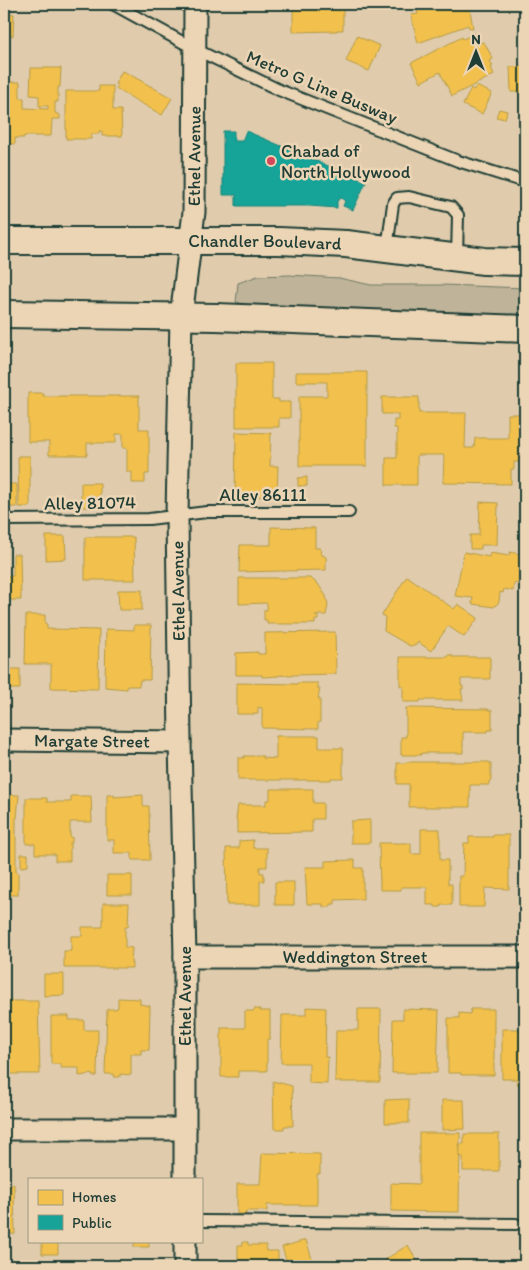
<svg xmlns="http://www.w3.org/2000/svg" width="529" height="1270" viewBox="0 0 529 1270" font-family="Itim,sans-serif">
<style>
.green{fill:#bfb499;stroke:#6f7866}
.homes{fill:#f2c14e;stroke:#b39946}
.public{fill:#17a398;stroke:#19847a}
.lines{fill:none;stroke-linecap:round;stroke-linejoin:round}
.service-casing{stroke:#1f3d34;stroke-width:14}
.minor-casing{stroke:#1f3d34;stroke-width:25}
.tertiary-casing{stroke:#1f3d34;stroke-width:30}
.service{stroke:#ecd5b5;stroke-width:10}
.minor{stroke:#ecd5b5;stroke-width:21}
.tertiary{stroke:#ecd5b5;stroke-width:26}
.poi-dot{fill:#d1495b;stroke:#ecd5b5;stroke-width:2}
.labels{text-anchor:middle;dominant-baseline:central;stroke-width:5;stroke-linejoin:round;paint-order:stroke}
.street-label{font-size:18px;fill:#1f3d34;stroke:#ecd5b5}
.poi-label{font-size:18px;fill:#1f3d34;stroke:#ecd5b5;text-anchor:start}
</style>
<rect width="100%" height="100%" fill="#e0ccad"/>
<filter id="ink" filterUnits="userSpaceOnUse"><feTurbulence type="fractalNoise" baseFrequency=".02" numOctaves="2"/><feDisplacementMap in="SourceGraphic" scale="10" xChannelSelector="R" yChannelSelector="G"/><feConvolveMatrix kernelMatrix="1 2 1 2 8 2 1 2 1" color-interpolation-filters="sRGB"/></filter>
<g filter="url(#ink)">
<path class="green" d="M289,275l50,3 32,7h72l82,3v27l-273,-9 -16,-4 2,-19 20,-7z"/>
<path class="homes" d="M293,4h50v26h-6v1l-44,1z
M383,4h24v3l-24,1z
M415,4h54l4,24h-4l-1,-3 -50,18 -7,-28 7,-1z
M4,13l10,1 -1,22 -9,-1z
M476,33l5,10 3,-1 9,17 -3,2 3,5 -2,1 3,8 -42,21 -12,-24 -19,10 -10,-19 51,-26 1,2z
M357,36l23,10 -11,25 -23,-10z
M525,66v26h-14l-1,-25z
M31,68h30l-1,19h-2v15h-3v11l5,2v4h-8l-1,17h-27v2h-9v6h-11v-62h16v16h4v10l24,1v-3h-9v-10l-9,-1z
M122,71l3,1 47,26 -10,17 -46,-26 2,-4 -3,-1z
M99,86h14v24h8l1,26h-20v-5h-3v3h-8v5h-25v-48h33z
M476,86l16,7 -10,21 -19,-9 8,-17 3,2z
M499,109l8,2 -2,8 -9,-2z
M236,363h36v36h7v3h11v16h-11v9h-43z
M296,372h71v94h-68v-70h28v-14h-31z
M28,393h15v3h96v33h10v45h-4v9h-13v-11h-5v-24h-4v-14h-7v9h-29v12h-38v-13h-21z
M382,397h37v16h47l-1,35h9l1,-10h33v-24h17v48h-11v7h-3v15l-68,-1 1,-28h-27v30h-31v-27h11v-30h-3v-8h4v-6h-16z
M4,403h5v70h-5z
M236,432l35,1 -1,33h8l-1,31 -42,-1z
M18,456h12v51h-11z
M307,477v9h-9v-8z
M81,483h19v24h-19z
M4,484h13v23h-13z
M480,502l18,1 -1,42h-16v4h-11v-14h9z
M271,527l44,1v20h5l1,6 5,3v13l-87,2 1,-27h31z
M46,536h19l1,23 -20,1z
M85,537h49l1,43h-50z
M464,552l25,5 1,-4 19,3 1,-4 15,3v30l-11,-2 -1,8 -9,-2 -1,4 -3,-1 -1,10 -5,5 -22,-3 1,-6 -18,-2z
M13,554h7l1,46h-17v-24h9z
M407,576l47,33 4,-5 20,14 -14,19 -16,-11 -17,25 -13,-9 -2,3 -6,1 -26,-15 1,-14 -3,-2z
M239,578h71l8,6 8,12 2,9 -2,10h-11v1h3v4h-3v4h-48v-4h-3v-10h3v-7l-28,1z
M118,590h24v20h-23z
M26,615h19v9h2v5l52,1 -1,59 -47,-1v-24h-26z
M4,624h6v45h10v20h-16z
M134,625h17l-1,55h-10l-1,6h-12v3l-22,-2 1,-58 28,1z
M335,632l1,42 -44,1v1l-13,-1v1l-17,1v-2h-26v-22l22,-1v2h7v-21z
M448,655h4v2h38v22h-29v7h2v3h-2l2,11h-43v2h-17v-16h-3v-29h48z
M237,683l60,1v-1h21v6h2l-2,10h2v23h-2v7l-56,-1v-20l-4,-1v7h-21z
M406,708l82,1v1h4v20h-4v2h-25v21h-42v2h-20v-18h5z
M276,736h43v12h24v30h-12v2h-93v-22h6v-2h19v2l13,1z
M406,762h83v1h2v18h-2v4h-19v22h-61v-23h-12v-21h9z
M270,789h43v14h10v16h-11v13l-75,1v-13h-1l2,-15h28v-5h4z
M4,795h15l-2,23h-1v54h2v23h-14z
M107,795h7v2l29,-2v11h6l1,54h-18v-7h-18v-13h-7z
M71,796h20l1,26h-22v15h2v6h-2v18h-15v-7h-20v-10h-9v-46h21v4h24z
M370,820v23h-19v-22z
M421,829h19v31h8v24h4v21h-11v2h-6v-2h-8v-18h-26v3h-21l-1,-47h32v11h10z
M493,835h16v54l-24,-1 -1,19h-25v-31h4l1,-33h5v-6h24z
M253,840v8h14v19h-7v6h4v8h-4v24h-33l-1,-57h13v-7z
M21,854h7v12l-7,1z
M355,860v8h8v31l-28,1v4h-4v3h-8v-3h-16l-2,-37h20v-6z
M107,875h25v20h-25z
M275,882h19v23h-19z
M103,903h26l-1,24h-3v20l7,1 -1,15h1v5h-68v-17h7v-15h11v-9h21z
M44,974h20v21l-20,1z
M118,998l22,1v5l10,2 -1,44h-8v4h-10v21l-11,-1v3h-6v-3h-9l2,-65h9v-1h2z
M6,1001h32l2,73h-36v-70l3,2z
M306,1007l20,1 -1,49h3l-1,27 -18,-1v-20h-28l1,-48h24z
M254,1009h6v2h10v28h-3v32h-29v6h-17v-49h24v-17h9z
M358,1009h23l-1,73h-45l1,-52h22z
M403,1009l36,1 -2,63h-45l1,-54h10z
M471,1009h23v66h-33v-2h-13v-55h11v-5l11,1z
M51,1016h18v4h15v10h14l-1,46h-5v-2l-13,2v-8h-18v-4h-10z
M502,1029h23v55h-8v-5h-15z
M273,1081l19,5 1,40h-9v3h-10z
M409,1099v24h-24v-23z
M442,1100h22l1,29 -23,1z
M419,1133h41l-1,79 -68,-1v-28l28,1z
M464,1134h35v37h-36v-14h-4v-13h5z
M262,1153l58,1v20h-3v31h-50v6h-21v3h-9v-30h23z
M4,1184h10l1,50h-11z
M306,1240l7,22 -14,4h-11l-6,-19z
M42,1241h16v13h-16z
M134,1241h15v6h-15z
M243,1242h5v3h18v6h12v15h-10v-4l-2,4h-28v-21h5z
M408,1245l9,16 -9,5h-18l-4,-7z
M327,1260h34v2l15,-1v5h-49z
M430,1260h21v2h5v-2l22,1v5h-48z"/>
<path class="public" d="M223,131h11v10h8l4,-10 120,51 -13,28 -10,-4 2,-5 -4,-3 -4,3v7l-28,-2h-73v-11h-13z"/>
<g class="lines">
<g class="service-casing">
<path id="service" d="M113,4l82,45 84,41 179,71 67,21
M387,249l6,-45 4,-6 12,-1 42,10 7,8 -1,42
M4,520l145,-1 58,-7h142
M201,1221l315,3"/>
</g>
<g class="minor-casing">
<g id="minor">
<path id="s1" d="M4,740l176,2"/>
<path id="s2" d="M185,957h340"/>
<path d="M4,1129h181"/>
<path id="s3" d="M185,1179v-222l-5,-215 -3,-227 4,-198 13,-105 1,-208"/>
<path d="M185,1241v25"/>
</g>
</g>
<g class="tertiary-casing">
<g id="tertiary">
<path id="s4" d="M4,241h275l67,3 138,17 41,1"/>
<path d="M4,314l212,3 309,12"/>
</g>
</g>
<use href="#service" class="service"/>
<use href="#minor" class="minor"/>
<use href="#tertiary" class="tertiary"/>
</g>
</g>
<circle class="poi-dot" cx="271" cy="161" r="5"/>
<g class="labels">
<g class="street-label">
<text transform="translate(322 87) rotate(23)">Metro G Line Busway</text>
<text stroke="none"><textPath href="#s3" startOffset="1024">Ethel Avenue</textPath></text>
<text stroke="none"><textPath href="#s4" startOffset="261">Chandler Boulevard</textPath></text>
<text x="263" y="495">Alley 86111</text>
<text transform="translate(90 503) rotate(-1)">Alley 81074</text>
<text transform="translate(178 591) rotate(-91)">Ethel Avenue</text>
<text stroke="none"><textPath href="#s1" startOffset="88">Margate Street</textPath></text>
<text stroke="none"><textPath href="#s2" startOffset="170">Weddington Street</textPath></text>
<text transform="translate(185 996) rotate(-90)">Ethel Avenue</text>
</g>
<g class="poi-label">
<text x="281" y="151">Chabad of<tspan x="281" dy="21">North Hollywood</tspan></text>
</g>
</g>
<rect width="529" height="1270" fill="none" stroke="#ecd5b5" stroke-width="20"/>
<rect x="10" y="10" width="509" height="1250" fill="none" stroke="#1f3d34" stroke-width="2" filter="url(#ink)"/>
<rect x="28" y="1178" width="175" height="65" fill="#ecd5b5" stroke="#9a9881"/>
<rect x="38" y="1190" width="25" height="15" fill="#f2c14e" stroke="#9a9881"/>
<text x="72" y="1202" font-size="15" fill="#1f3d34">Homes</text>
<rect x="38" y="1215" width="25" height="15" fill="#17a398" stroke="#9a9881"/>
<text x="72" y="1228" font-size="15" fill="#1f3d34">Public</text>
<g transform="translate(476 52)" stroke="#ecd5b5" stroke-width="4" paint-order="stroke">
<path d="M0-4L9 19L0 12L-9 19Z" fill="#1f3d34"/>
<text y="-8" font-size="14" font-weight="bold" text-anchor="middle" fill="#1f3d34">N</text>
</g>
</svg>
